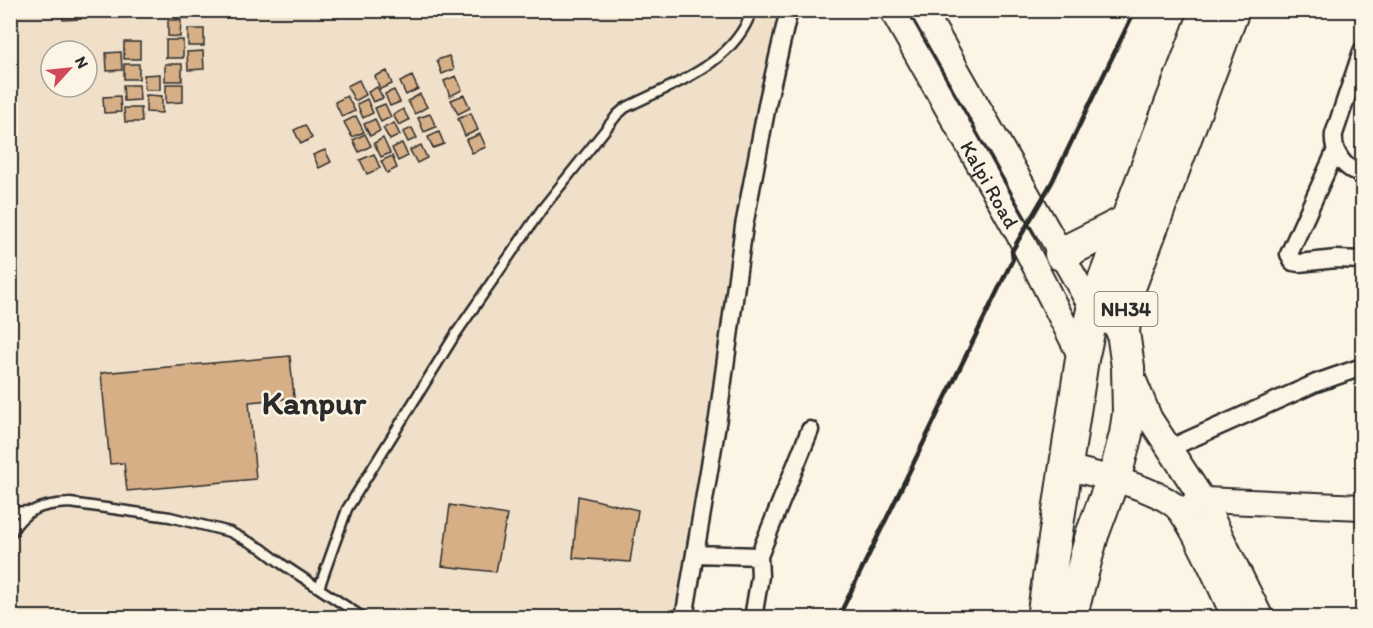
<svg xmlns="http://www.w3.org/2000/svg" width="1373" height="628" viewBox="0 0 1373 628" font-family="Itim,sans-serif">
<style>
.built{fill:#f1e0c9;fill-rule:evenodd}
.building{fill:#d6af87;stroke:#2b2b2b;stroke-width:1.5}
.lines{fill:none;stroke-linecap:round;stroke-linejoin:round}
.lane-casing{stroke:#2b2b2b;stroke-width:13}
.street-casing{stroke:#2b2b2b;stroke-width:21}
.secondary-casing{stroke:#2b2b2b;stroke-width:28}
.highway-casing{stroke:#2b2b2b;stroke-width:36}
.lane{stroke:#fcf5e5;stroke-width:8}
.street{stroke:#fcf5e5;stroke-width:16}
.secondary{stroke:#fcf5e5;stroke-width:24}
.highway{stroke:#fcf5e5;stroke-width:32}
.rail{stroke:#2b2b2b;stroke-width:4.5}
.labels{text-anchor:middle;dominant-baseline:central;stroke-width:5;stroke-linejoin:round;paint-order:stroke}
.shield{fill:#fcf5e5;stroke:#6a6863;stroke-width:1.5}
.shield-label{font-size:20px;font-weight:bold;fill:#2b2b2b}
.street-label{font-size:21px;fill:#2b2b2b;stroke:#fcf5e5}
.town-label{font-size:33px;font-weight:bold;fill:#2b2b2b;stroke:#fcf5e5}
</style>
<rect width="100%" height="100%" fill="#fcf5e5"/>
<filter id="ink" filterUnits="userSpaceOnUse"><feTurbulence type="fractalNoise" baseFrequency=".0167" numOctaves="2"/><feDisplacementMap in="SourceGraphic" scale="12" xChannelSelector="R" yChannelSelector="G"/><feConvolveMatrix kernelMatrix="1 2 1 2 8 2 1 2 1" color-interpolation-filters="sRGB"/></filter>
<g filter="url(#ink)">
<path class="built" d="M10,11h779l-99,606h-679zM51,51h36v36h-36z"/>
<path class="building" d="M62,10h18l1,9 -18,1z
M174,10h16v8h-15z
M168,20h13l-1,17 -12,-1z
M188,29h16v17h-16z
M166,40h17v18h-17z
M124,42h16v17h-16z
M203,51l1,18 -16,1 -1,-18z
M121,52l1,18 -15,1 -1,-18z
M449,56l5,13 -12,5 -5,-14z
M124,64h15v15h-15z
M165,64h17v17h-17z
M387,71l5,13 -12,5 -5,-13z
M160,74v16h-15l-1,-15z
M412,76l6,13 -12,6 -6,-13z
M456,76l6,14 -12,6 -6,-15z
M359,80l7,15 -11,6 -8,-15z
M166,84h17v18l-17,1z
M123,85h16l1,15 -16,1z
M377,87l6,11 -10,4 -5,-10z
M394,90l6,12 -10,4 -5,-12z
M420,94l7,13 -12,7 -7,-13z
M146,95l16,1v17l-16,-1z
M464,95l6,13 -12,6 -7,-14z
M120,96l1,16 -17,1 -1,-16z
M347,96l8,15 -13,6 -7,-15z
M367,99l6,14 -10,5 -6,-14z
M385,104l6,13 -10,5 -6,-14z
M124,108h17l1,14h-17z
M403,109l6,11 -10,5 -6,-10z
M471,113l7,17 -13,6 -7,-17z
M430,114l6,13 -12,5 -6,-14z
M356,116l8,16 -12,5 -8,-15z
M375,119l5,12 -10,5 -6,-12z
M394,123l6,12 -10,5 -7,-12z
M305,125l7,13 -11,6 -7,-14z
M412,128l5,10 -9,4 -5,-10z
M439,132l5,12 -11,4 -5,-11z
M365,134l6,12 -12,6 -6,-12z
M480,134l6,13 -14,6 -6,-13z
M383,138l7,15 -9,4 -7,-14z
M402,143l6,13 -10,5 -6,-13z
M421,145l6,13 -10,5 -7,-13z
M325,150l6,12 -12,6 -6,-13z
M374,154l6,14 -13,6 -7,-14z
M392,156l5,12 -10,5 -6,-12z
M290,356l4,42 -45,4 7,77 -129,12 -3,-28 -14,1 -9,-91z
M578,496l60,14 -8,52 -57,-4z
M450,505l57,10 -11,57 -54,-6z"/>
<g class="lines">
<g class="lane-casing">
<path id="lane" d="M10,512l19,-1
M10,535c13,-26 33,-31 60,-32l100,14 60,15 31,16 21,16 82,54
M319,588l28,-79 108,-174 87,-126 75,-94 8,-7c47,-24 109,-43 127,-98"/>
</g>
<g class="street-casing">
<path id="street" d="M1362,51l-28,83c-2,18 11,37 28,39
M1336,150l-47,104 4,8 6,1 37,-4 26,1
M1170,448l146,-65 46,-16
M695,554l64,2 1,20 -7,42
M759,556l51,-126
M684,618l34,-200 26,-192 24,-126 21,-90"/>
</g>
<g class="secondary-casing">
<g id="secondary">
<path id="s1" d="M892,10l128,227 62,122"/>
<path d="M923,10l170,300 30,22"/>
<path d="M1133,378l17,41 53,81 58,118"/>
<path d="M1066,467c31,8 82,18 108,38 18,14 49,89 61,113"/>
<path d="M1192,505l11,-5 159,7"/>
</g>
</g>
<g class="highway-casing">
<path id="highway" d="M1061,254l66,-33
M1043,618l39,-259 11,-49 114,-300
M1070,618l22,-83 26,-70 8,-31 3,-21 -1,-46 -5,-35 4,-39 106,-283"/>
</g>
<use href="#lane" class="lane"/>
<use href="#street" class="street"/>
<use href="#secondary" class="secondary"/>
<use href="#highway" class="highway"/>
<path class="rail" d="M838,618l175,-359 -1,-8 40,-69 83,-172"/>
</g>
</g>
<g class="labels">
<rect class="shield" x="1094.5" y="292" width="63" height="34" rx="4.5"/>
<g class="shield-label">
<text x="1126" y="309">NH34</text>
</g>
<g class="street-label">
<text stroke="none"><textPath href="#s1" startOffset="200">Kalpi Road</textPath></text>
</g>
<g class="town-label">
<text x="314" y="402">Kanpur</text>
</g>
</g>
<rect width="1373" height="628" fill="none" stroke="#fcf5e5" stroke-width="36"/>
<rect x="18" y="18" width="1337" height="592" fill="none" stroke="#2b2b2b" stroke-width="2" filter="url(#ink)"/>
<g transform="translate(69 69) rotate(63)"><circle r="28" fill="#fcf5e5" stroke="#a8a49b" stroke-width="1.5"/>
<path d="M0-4.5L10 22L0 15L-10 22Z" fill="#d1495b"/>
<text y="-9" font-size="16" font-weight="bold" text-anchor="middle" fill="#2b2b2b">N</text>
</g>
</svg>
